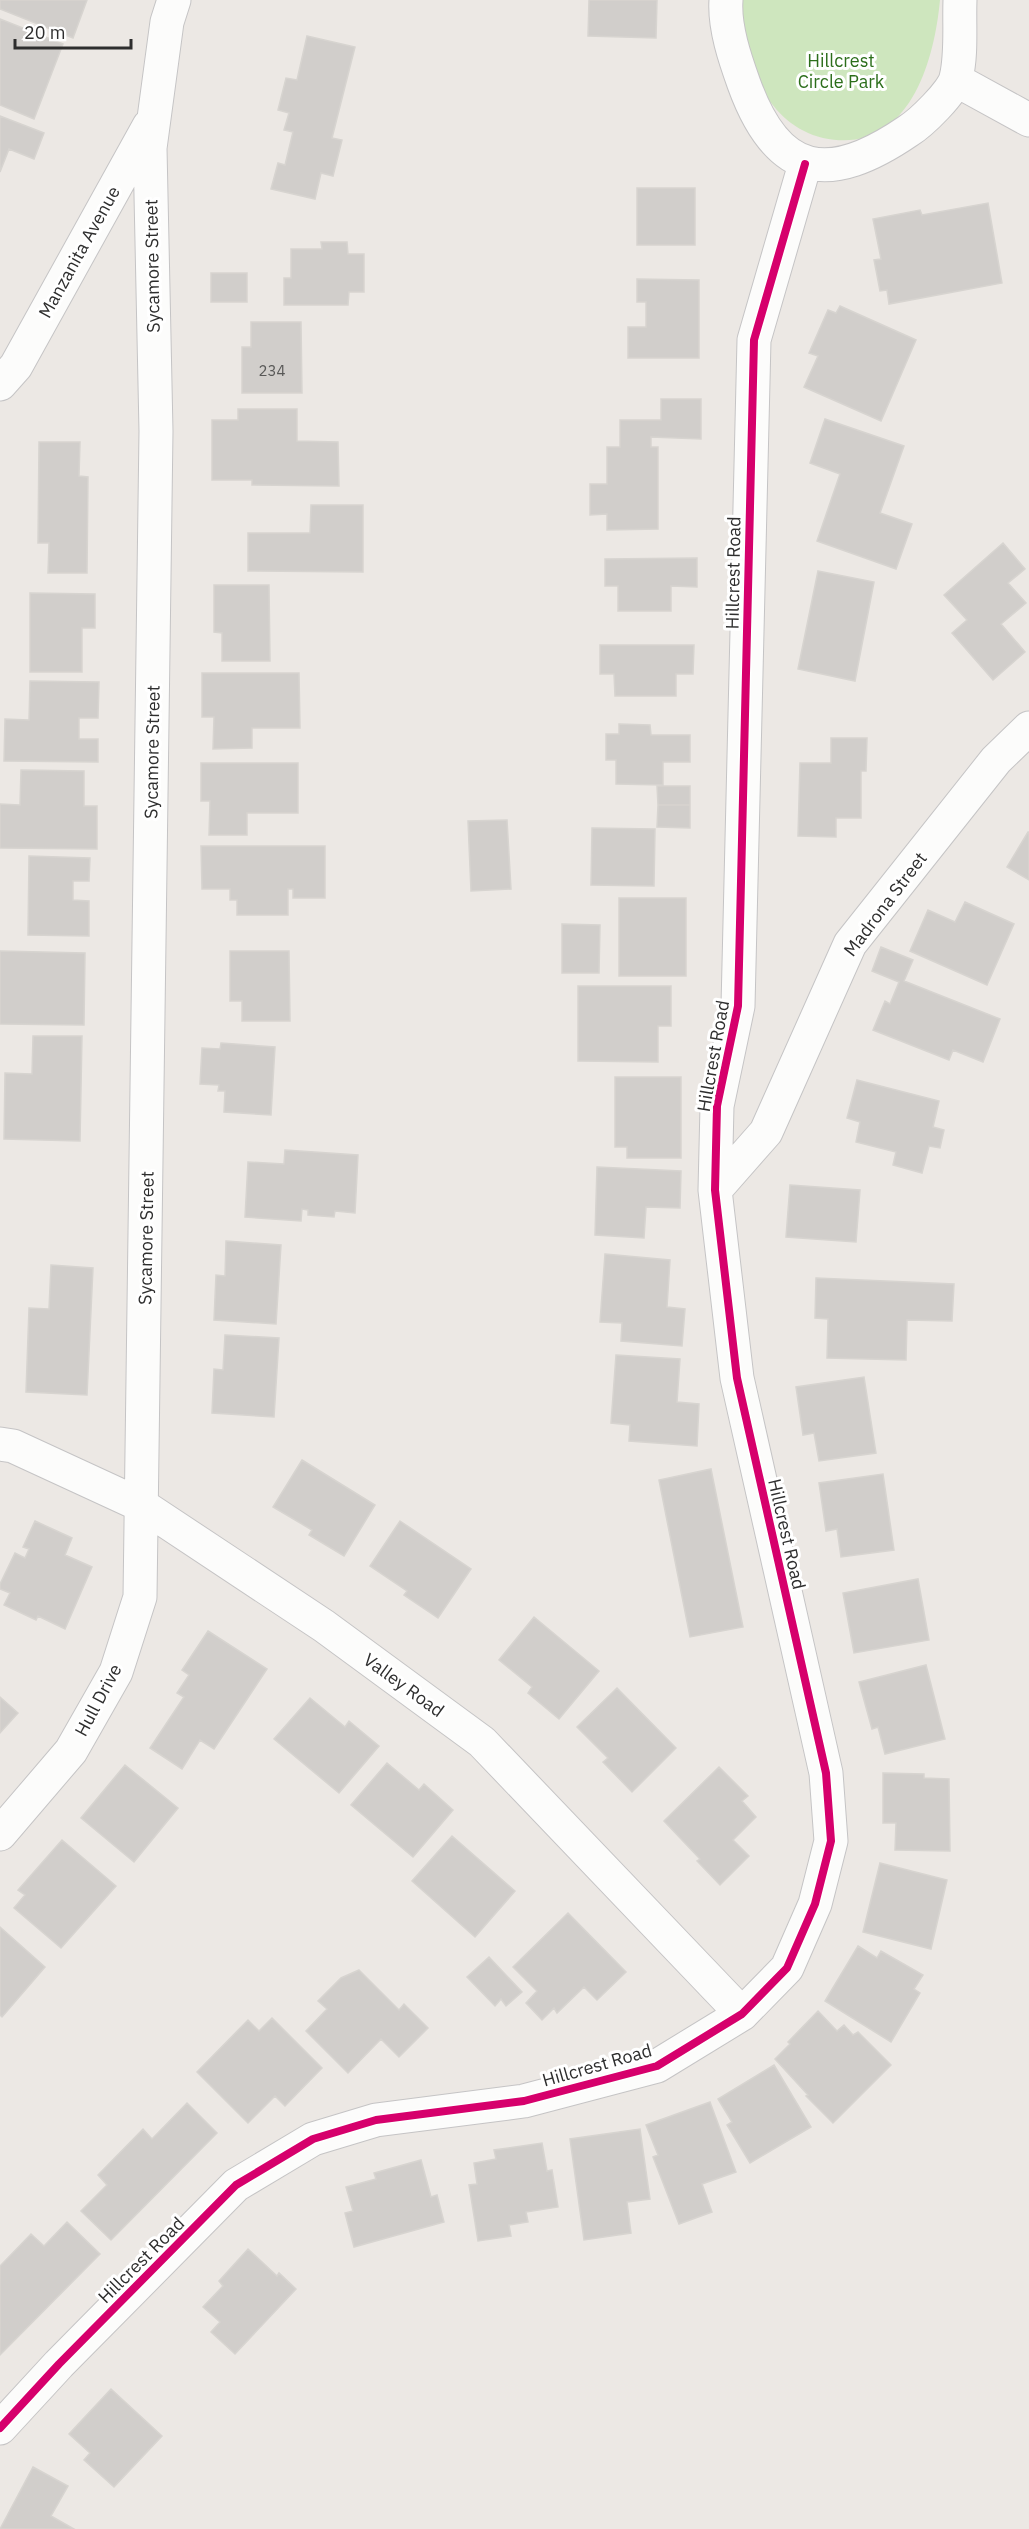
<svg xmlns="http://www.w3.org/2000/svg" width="1029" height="2529" viewBox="0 0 1029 2529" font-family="'IBM Plex Sans',sans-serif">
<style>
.green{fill:#cee6be}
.building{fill:#d1cecb;stroke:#d7d4d0;stroke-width:1.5}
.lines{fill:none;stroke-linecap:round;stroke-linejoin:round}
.minor-casing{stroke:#c5c4c5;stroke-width:35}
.minor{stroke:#fcfcfb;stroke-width:33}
.cycleway-casing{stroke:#fff;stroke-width:11}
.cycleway{stroke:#d6006c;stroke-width:8}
.labels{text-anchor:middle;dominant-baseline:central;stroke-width:6;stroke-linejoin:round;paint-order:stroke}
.number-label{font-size:15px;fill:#585857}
.park-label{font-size:18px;fill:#2c6e1b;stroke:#fff}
.street-label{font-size:18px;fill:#2e2e2e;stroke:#fff}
</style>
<rect width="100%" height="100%" fill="#ece8e4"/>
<path class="green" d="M740,0h200c-6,65 -33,156 -117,138 -30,-7 -50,-28 -64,-54 -13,-26 -15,-56 -19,-84z"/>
<path class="building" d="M0,0h87l-14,38 -73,-29z
M589,0h68l-1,38 -68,-2z
M0,19l63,25 -29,75 -34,-14z
M307,36l48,11 -23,91 10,2 -9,36 -12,-3 -6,26 -44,-10 7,-26 7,2 8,-33 -9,-2 5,-17 -11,-3 8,-32 11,2z
M0,116l44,17 -10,26 -25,-10 -9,23z
M637,188h58v57h-58z
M988,203l14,80 -113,21 -2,-14 -7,1 -6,-31 7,-1 -8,-40 47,-9 2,5z
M321,242h26l1,12h16v38h-15l-1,13h-64v-27h7v-29h31z
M211,273h36v29h-36z
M637,279l62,1v78h-71v-31h18v-25h-9z
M840,306l76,34 -35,81 -77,-34 14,-31 -9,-3 19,-43 8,3z
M251,322h50l1,71h-60v-46h9z
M661,399h40v40l-50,-2v10h7v82l-51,1v-16l-17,1v-31h17v-37h13v-27h41z
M238,409h59v32l41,1 1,44 -87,-1v-5h-40v-60h26z
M825,419l79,27 -24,67 32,11 -16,45 -79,-28 23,-67 -30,-11z
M39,442h41l-1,34 9,1 -1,96h-39l1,-30h-11z
M311,505h52v67l-115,-1v-38h62z
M1003,543l22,26 -17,14 18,20 -25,21 24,28 -32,28 -41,-47 15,-13 -23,-25z
M697,558v29l-26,-1v25h-53v-25h-13v-27z
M818,571l56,11 -19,99 -57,-12z
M214,585h55l1,76h-48v-28l-8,-1z
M30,593l65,1v34h-13v44h-52z
M600,645h94l-1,29h-17v22h-61l-1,-22h-14z
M202,673h97l1,55h-48v20l-39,1 1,-32h-12z
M30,681l69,1 -1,36h-19v21h19v23l-94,-1 1,-42 24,1z
M619,724l31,1 1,10h39v27h-27v23l-47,-1v-24h-10v-26h13z
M831,738h36l-1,33h-5v47h-25v19l-38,-1 2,-73h31z
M201,763h97v50h-51v22h-38l1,-34h-9z
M21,770l63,1v35h13v43l-97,-1v-44l20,1z
M657,786h33v19h-32z
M658,805h32v23l-33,-1z
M507,820l4,69 -40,2 -3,-70z
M592,828l63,1 -1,57 -63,-1z
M1028,832h1v48l-22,-13z
M201,846h124v52h-32v-9h-5v26h-51v-15h-7v-11h-28z
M29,856l61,2 -1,23h-16v19l16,1v35l-61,-1z
M619,898h67v78h-67z
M965,902l49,22 -27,61 -77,-34 18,-41 27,12z
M562,924l38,1 -1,48h-37z
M881,947l32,13 -9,21 96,38 -17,43 -30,-12 -4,10 -76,-30 12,-29 5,3 9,-22 -27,-11z
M0,951l85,2 -1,72 -84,-1z
M230,951h59l1,70h-48v-20h-12z
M578,986h93v40h-13v36l-80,-1z
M33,1036h49l-2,105 -76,-2 1,-66 27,1z
M221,1043l54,4 -4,68 -47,-3 1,-21h-7l1,-6 -19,-1 2,-36 18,1z
M615,1077h66v81h-54v-11h-12z
M857,1080l82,21 -6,26 11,3 -4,18 -11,-2 -7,27 -29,-8 3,-13 -40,-10 4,-20 -13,-4z
M285,1150l73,5 -3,58 -20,-2 -1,6 -26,-2v-5l-6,-1 -1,12 -56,-4 3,-55 36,2z
M597,1167l84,4 -1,37 -34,-1 -2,31 -49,-3z
M790,1185l70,5 -4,52 -70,-5z
M226,1241l55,4 -5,79 -62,-4 2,-45 9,1z
M605,1254l65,6 -3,47 18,2 -3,37 -61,-5 1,-18 -22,-1z
M51,1265l42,3 -6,127 -61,-3 3,-84 20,1z
M816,1278l138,6 -2,37 -45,-1 -1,40 -79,-2 1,-39 -13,-1z
M225,1335l54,3 -5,79 -62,-4 2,-44 9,1z
M616,1355l64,4 -3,43 22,2 -2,42 -68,-5 1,-16 -19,-2z
M864,1377l12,76 -57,8 -5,-28 -11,2 -7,-48z
M302,1460l73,45 -31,51 -35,-21 3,-5 -39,-23z
M711,1469l32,158 -53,10 -31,-157z
M883,1474l11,76 -53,7 -4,-28 -11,2 -7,-48z
M35,1521l37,17 -7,17 27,12 -27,62 -27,-13 -2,4 -32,-15 6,-12 -10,-4v-5l15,-31 10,5 4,-9 -6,-2z
M400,1521l71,48 -33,49 -34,-23 3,-4 -37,-25z
M918,1579l11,61 -75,13 -11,-60z
M534,1617l65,54 -40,48 -31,-26 4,-6 -33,-27z
M208,1631l59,38 -53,80 -14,-9 -18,29 -32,-21 34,-51 -7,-4 12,-18 -7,-5z
M926,1665l19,74 -60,15 -7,-27 -6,2 -13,-47z
M617,1688l59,60 -44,44 -29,-30 5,-4 -31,-31z
M0,1697l18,16 -18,20z
M310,1698l35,29 4,-6 30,25 -40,47 -65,-54z
M387,1763l32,27 5,-6 29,26 -40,47 -62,-52z
M125,1765l53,43 -44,54 -53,-44z
M719,1767l29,29 -6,5 14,16 -23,23 16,16 -29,29 -23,-24 3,-2 -36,-38z
M883,1773l41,1v4l25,1 1,72 -55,-1 1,-27h-13z
M452,1836l63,55 -40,46 -63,-56z
M62,1840l54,46 -55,62 -47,-40 11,-13 -7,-5z
M880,1863l67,17 -16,69 -68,-17z
M568,1913l58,59 -29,28 -13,-13 -27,26 -3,-5 -12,12 -16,-17 11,-12 -24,-24z
M0,1927l45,40 -43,50 -2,-2z
M858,1946l19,12 4,-7 42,24 -9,14 6,4 -29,49 -66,-41z
M489,1957l33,35 -16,14 -5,-7 -6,7 -28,-29z
M359,1970l40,40 5,-6 24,24 -29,29 -18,-18 -33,34 -42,-42 21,-22 -9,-8 23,-23z
M818,2011l19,20 7,-6 9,10 5,-3 33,33 -58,58 -27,-27 2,-1 -33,-36 15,-15 -2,-2z
M272,2018l50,50 -37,38 -10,-10 -27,27 -51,-51 51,-52 11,11z
M774,2065l37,62 -61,36 -23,-38 5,-3 -14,-23z
M710,2102l26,70 -34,12 10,28 -33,12 -26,-67 5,-2 -12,-30z
M187,2103l30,30 -106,107 -30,-29 26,-26 -9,-10 45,-46 9,10z
M640,2129l10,70 -23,3 4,31 -47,7 -14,-101z
M542,2143l5,28 5,-1 6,37 -32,5 2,10 -19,3 2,11 -33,5 -9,-56 8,-1 -3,-21 22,-4 -2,-9z
M421,2160l10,37 6,-2 7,27 -90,25 -9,-34 8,-2 -7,-24 30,-8 -2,-6z
M67,2222l33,32 -100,101v-89l31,-32 13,12z
M248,2249l29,27 2,-3 17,16 -61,65 -24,-22 9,-10 -17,-15 20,-21 -4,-5z
M111,2389l51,47 -48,51 -30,-27 6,-7 -21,-19z
M33,2467l35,19 -17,30 23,13h-74z"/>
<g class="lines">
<g class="minor-casing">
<path id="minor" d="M726,0c-2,27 9,59 18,84 34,94 85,101 164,47 13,-8 45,-39 48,-53 6,-24 3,-53 4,-78
M956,80l73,40
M0,384l16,-18 133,-240
M715,1190l51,-58 84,-188 146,-184 33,-32
M0,1444l13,2 130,60 181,120 158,116 260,272
M0,1834l71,-83 45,-79 24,-75 16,-1166 -6,-283 17,-126 7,-22
M0,2428l59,-64 177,-179 77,-46 63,-19 148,-19 133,-35 85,-52 45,-46 28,-64 16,-63 -5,-68 -89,-395 -22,-188 2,-84 21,-100 16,-666 51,-176"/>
</g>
<use href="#minor" class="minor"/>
<g class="cycleway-casing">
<path id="cycleway" d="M0,2428l59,-64 177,-179 77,-46 63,-19 148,-19 133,-35 85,-52 45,-46 28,-64 16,-63 -5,-68 -89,-395 -22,-188 2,-84 21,-100 16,-666 51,-176"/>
</g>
<use href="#cycleway" class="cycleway"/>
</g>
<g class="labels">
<g class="number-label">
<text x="272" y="370">234</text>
</g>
<g class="park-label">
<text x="841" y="60">Hillcrest<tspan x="841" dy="21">Circle Park</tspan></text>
</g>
<g class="street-label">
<text transform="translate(79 252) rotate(-61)">Manzanita Avenue</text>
<text transform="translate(152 266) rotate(-91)">Sycamore Street</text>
<text transform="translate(733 573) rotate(-89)">Hillcrest Road</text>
<text transform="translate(152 752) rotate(-89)">Sycamore Street</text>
<text transform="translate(885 904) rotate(-53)">Madrona Street</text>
<text transform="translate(713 1056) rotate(-80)">Hillcrest Road</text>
<text transform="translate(146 1238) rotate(-89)">Sycamore Street</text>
<text transform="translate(787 1534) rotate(77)">Hillcrest Road</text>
<text transform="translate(404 1685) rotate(36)">Valley Road</text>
<text transform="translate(98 1700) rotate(-62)">Hull Drive</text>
<text transform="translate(597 2065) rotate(-16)">Hillcrest Road</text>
<text transform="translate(141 2260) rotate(-45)">Hillcrest Road</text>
</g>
</g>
<path d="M15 39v9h116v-9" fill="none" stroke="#2e2e2e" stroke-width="3"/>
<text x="24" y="39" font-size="18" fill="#2e2e2e" stroke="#ffffff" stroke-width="4.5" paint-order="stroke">20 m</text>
</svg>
